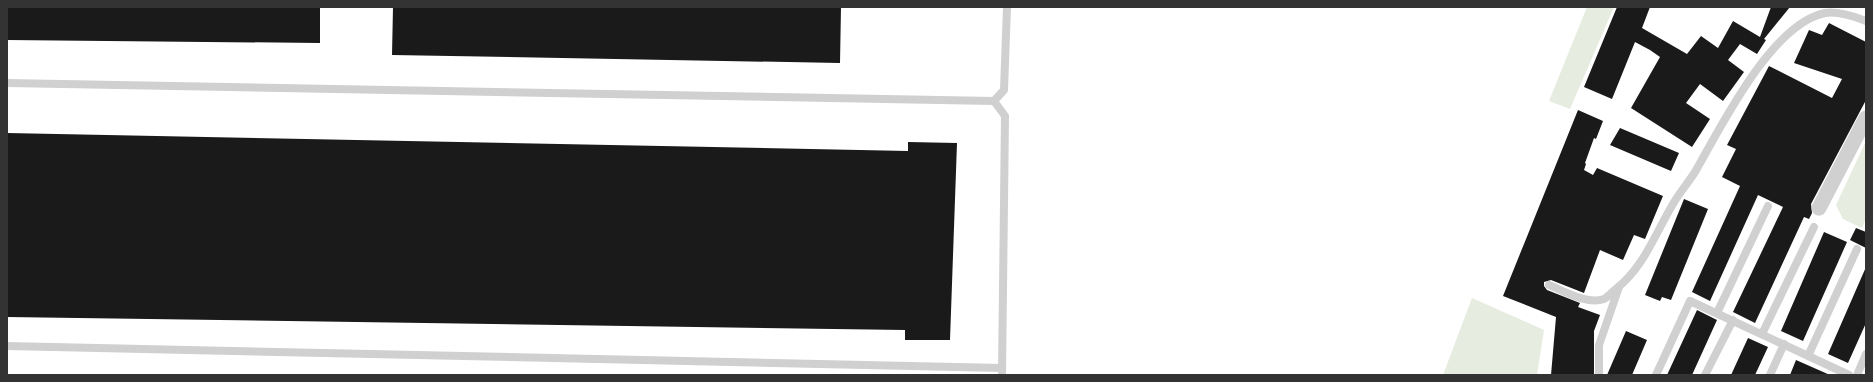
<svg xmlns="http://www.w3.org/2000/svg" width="1873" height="382" viewBox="0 0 1873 382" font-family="Figtree,sans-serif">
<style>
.green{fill:#e6ecdf}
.building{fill:#1a1a1a}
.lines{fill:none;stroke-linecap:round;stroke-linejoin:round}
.lane{stroke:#d0d0d0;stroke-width:8}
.street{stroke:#d0d0d0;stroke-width:15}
</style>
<rect width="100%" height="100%" fill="#fff"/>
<path class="green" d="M1587,7h27l-44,102 -21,-8z
M1866,141v78l-4,9 -19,-9 -7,-14z
M1472,298l72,32 -7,45h-94z"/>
<path class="building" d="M7,7h313v36l-313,-3z
M393,7h448l-1,56 -448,-8z
M1617,7h33l-8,21 45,26 14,-18 17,12 15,-27 27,16 11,-30h19l-26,32 2,1 -9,14 -17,-10 -12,16 16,12 -21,29 -23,-17 -14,19 24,16 -18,28 -61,-39 29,-51 -10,-7 -15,-8 -23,57 -28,-12z
M1829,23l37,19v58l-55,104 1,9 -3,6 -5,-2 -49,106 -22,-11 50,-105 -25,-12 -48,106 -18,-9 48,-106 -18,-9 14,-28 -9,-4 42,-79 63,32 10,-19 -48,-16 15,-33 13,5z
M1578,110l25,11 -7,18 -2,-1 -9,25 1,1 -2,6 9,5 4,-7 66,28 -18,43 -11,-4 -11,25 -23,-10 -16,43 -33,-13 -7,2v4l3,4 33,13 -2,4 22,8 -6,16v44h-43l5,-58 -53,-21z
M1620,128l59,25 -8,18 -61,-26z
M7,133l901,18v-9l49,1 -7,197h-45v-10l-898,-13z
M1684,199l24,10 -37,91 -9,-3 -2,4 -15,-6z
M1856,228l10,4v16l-16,-8z
M1824,232l23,10 -44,99 -22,-10z
M1866,267v56l-18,40 -20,-9z
M1697,310l20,10 -25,55h-25z
M1626,331l21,9 -15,35h-25z
M1748,338l20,9 -13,28h-24z
M1796,360l34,15h-40z"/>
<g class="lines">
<path class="lane" d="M7,83l987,18
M994,101l11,15 -3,259
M994,101l10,-11 3,-83
M1549,285c15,6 38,20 55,14 4,-2 8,-7 12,-10 28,-22 39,-55 57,-85 6,-11 15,-21 22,-32 26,-45 76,-148 130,-159 13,-2 28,3 41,8
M1717,313l51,-107
M1762,334l52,-107
M7,346l995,22
M1808,356l49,-107
M1599,375v-30l20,-58
M1656,375l34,-74 159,74
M1705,375l28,-55
M1770,375l14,-31
M1857,375l9,-21"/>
<path class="street" d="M1819,208l47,-90"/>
</g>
<rect width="1873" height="382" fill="none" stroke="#333333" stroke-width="16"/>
</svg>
